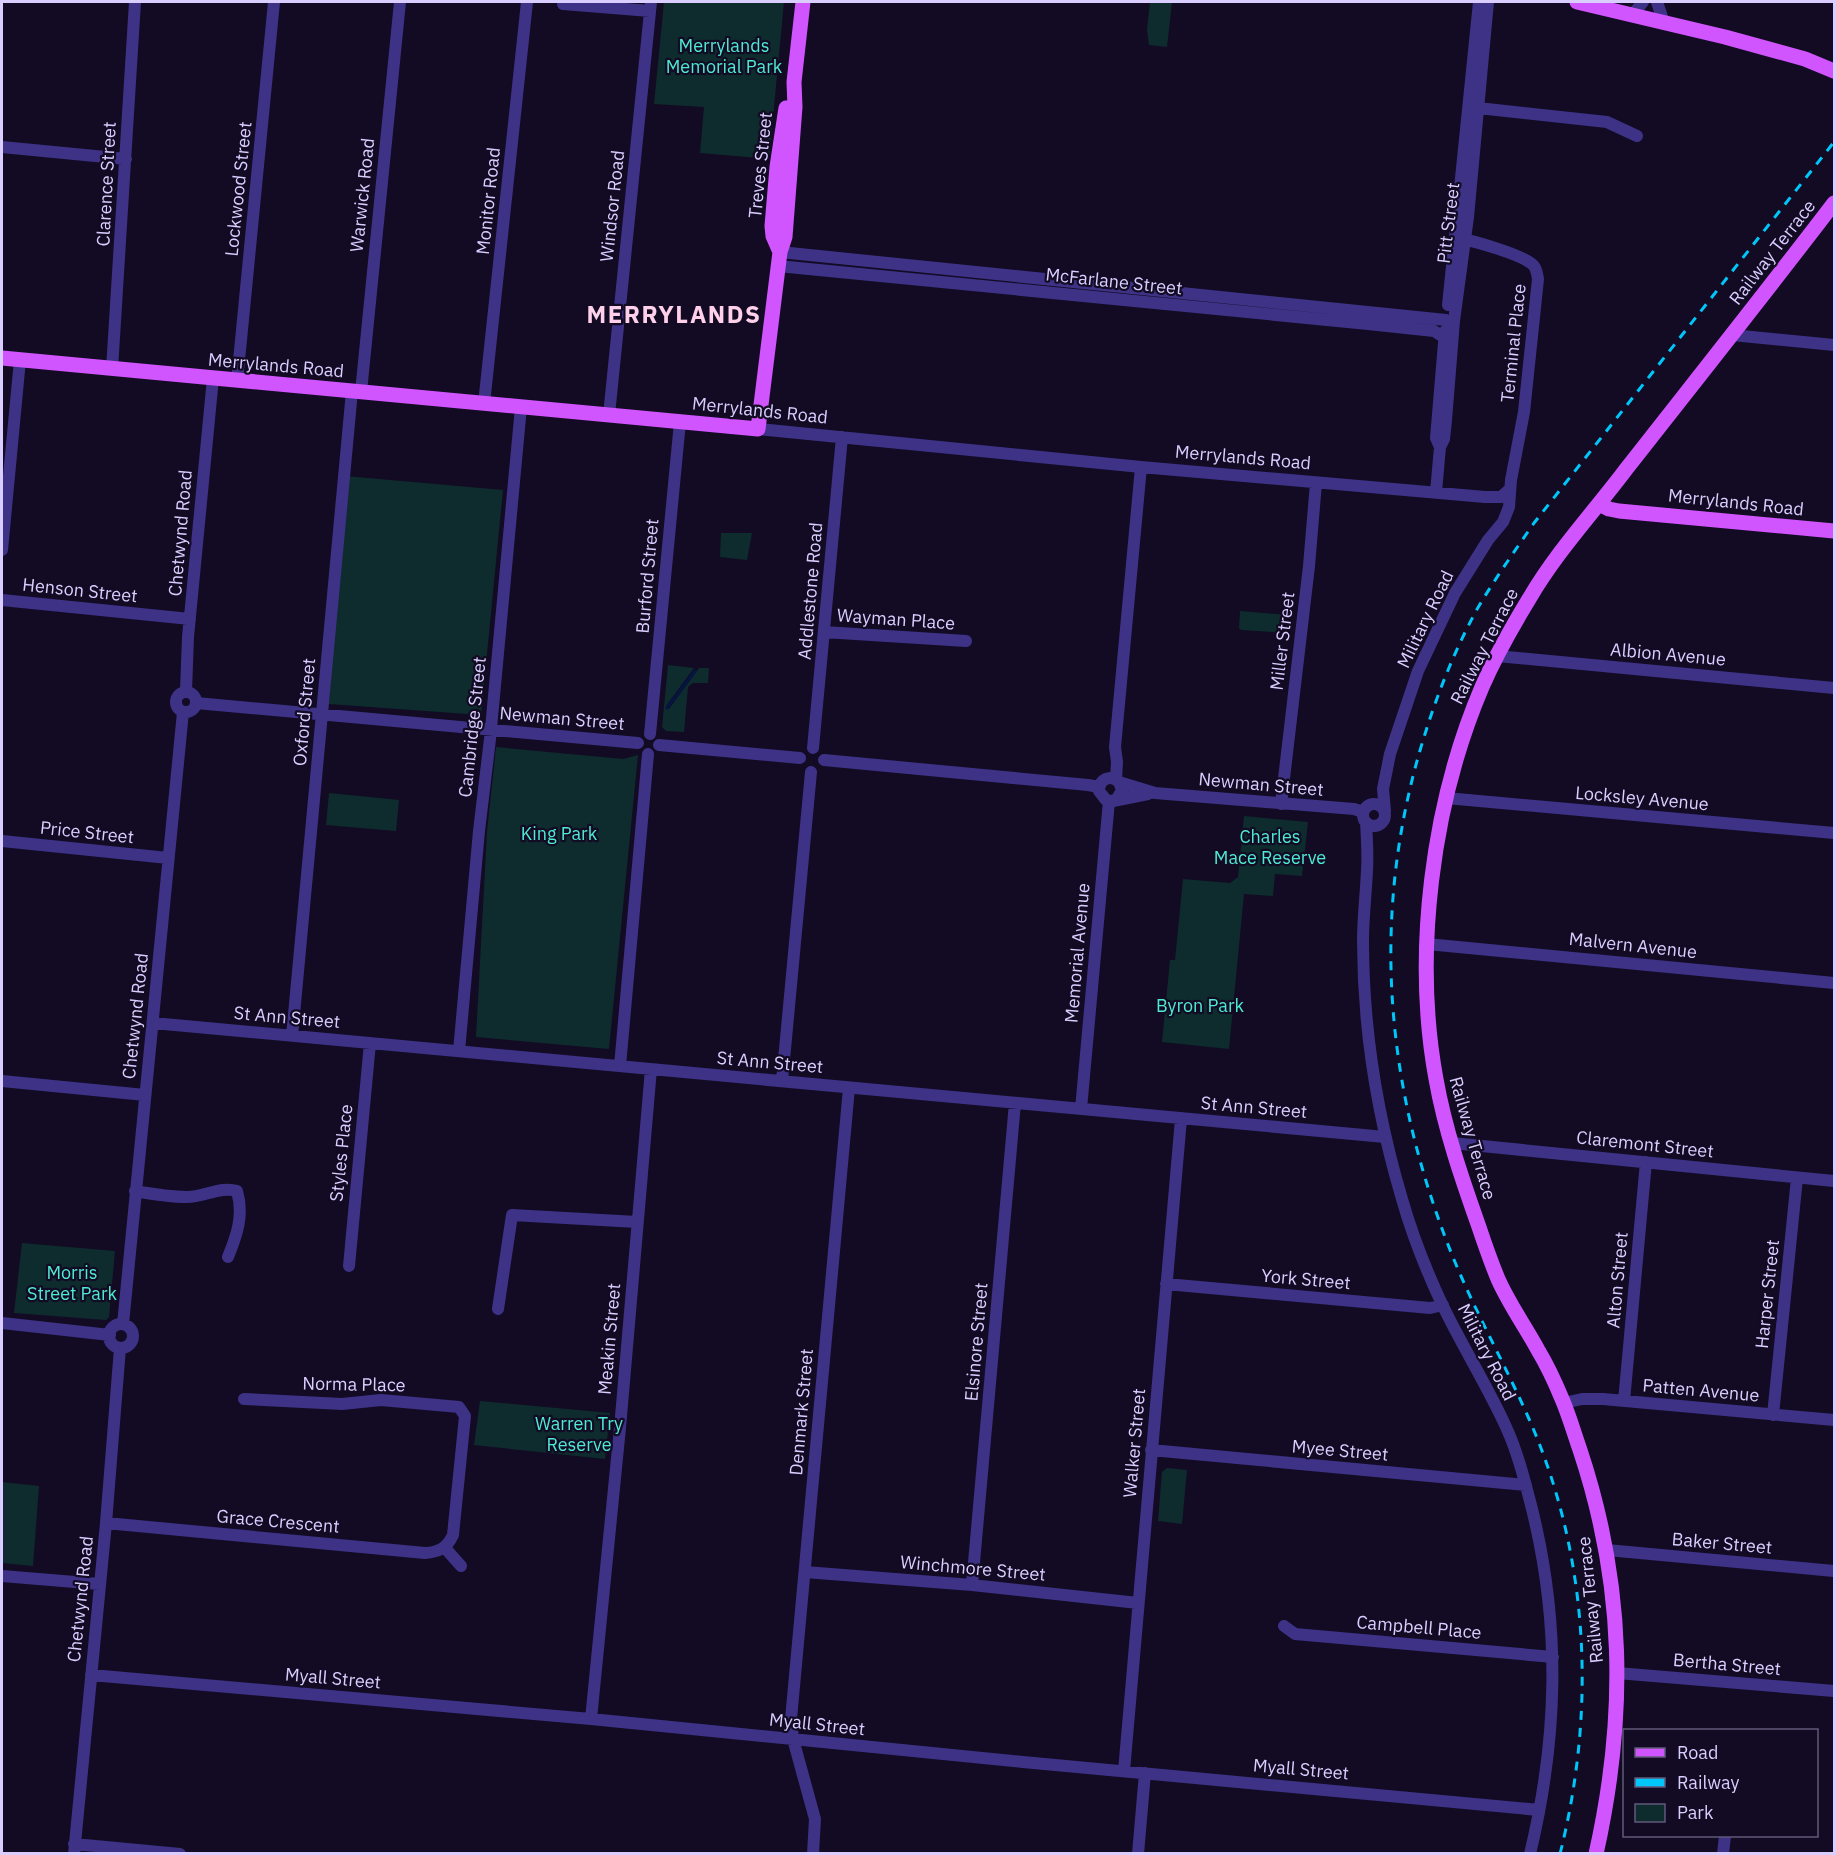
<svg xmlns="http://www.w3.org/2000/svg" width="1836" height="1855" viewBox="0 0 1836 1855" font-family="'IBM Plex Sans',sans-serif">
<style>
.green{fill:#0e2c2e}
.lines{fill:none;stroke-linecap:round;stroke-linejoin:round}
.stream{stroke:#041543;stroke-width:3}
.minor{stroke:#3e3287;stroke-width:12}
.major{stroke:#d155ff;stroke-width:15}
.rail{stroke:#00c6f9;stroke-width:3;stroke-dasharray:9 8;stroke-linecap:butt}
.labels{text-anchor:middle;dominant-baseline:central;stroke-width:4.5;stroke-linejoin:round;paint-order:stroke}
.park-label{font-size:18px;fill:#4eebd4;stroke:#120b23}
.street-label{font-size:18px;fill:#d9ceff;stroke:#120b23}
.district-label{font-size:24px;font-weight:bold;letter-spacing:1.5px;fill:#ffd0e9;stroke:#120b23}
</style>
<rect width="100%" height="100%" fill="#120b23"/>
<path class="green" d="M664,2h120l-15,157 -69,-6 4,-46 -50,-3z
M1150,2h22l-5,45 -18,-2 -2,-15z
M345,476l158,14 -22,225 -152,-11z
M721,533h31l-5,27 -27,-3z
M1240,611l47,4 -1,18 -45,-3 -2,-2z
M668,665l26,3 -28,38 3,3 30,-41h10l-1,15h-15l-5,4 -4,45 -18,-1 -4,-4z
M496,747l127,12 15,-4 -29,294 -133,-12 11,-205z
M329,793l70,7 -3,31 -70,-6z
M1244,816l64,6 -6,54 -27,-2 -2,22 -29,-2 -15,155 -67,-7 8,-82h5l8,-81 47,4 8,-6z
M22,1243l93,8 -6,66 -3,3 -92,-7z
M480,1401l130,12 -5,46 -131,-14z
M1167,1468l20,2 -5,54 -24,-3 4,-49z
M2,1482l37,4 -6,80 -31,-3z"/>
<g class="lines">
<path class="stream" d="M667,708l28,-37"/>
<path class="minor" d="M1657,2l7,21
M563,4l87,7
M1633,14l10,-12
M1478,108l129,14 30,14
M2,147l124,12
M780,252l666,68
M778,266l590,58 66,7 11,7
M1448,305l31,-303
M1732,335l102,10
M112,369l23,-367
M237,381l37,-379
M361,392l39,-390
M484,404l43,-402
M609,415l42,-413
M758,429l383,38 344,30h16l9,-8
M1440,447l-4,-9 9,-107
M1436,492l4,-45 4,-8 2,-19 8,-99 14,-104 20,-215
M2,550l18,-190
M2,600l188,19
M824,632l142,9
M1497,656l337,32
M186,691l2,-54 25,-259
M176 702a10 10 0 1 1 20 0a10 10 0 1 1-20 0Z
M196,703l442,40
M650,734l30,-312
M659,745l141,13
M813,748l29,-311
M824,760l264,25 11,2
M1116,780l1,-18 -2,-15 26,-280
M1119,782l36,11 199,16 9,3
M1446,798l388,35
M1117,799l5,-9 -3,-8c-9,-8 -20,-3 -20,9l7,9 7,1 35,-7
M1281,804l28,-238 7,-83
M1363 815a11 11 0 1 1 22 0a11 11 0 1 1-22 0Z
M1385,811l-2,-22 7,-35 28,-83 37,-78 33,-53 15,-18 6,-15 2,-27 13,-68 14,-133c-1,-5 -1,-9 -4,-13 -9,-11 -63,-26 -78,-28
M1366,822c1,16 2,33 1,48 -1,24 -4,47 -4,70 0,88 14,175 39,259 10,35 24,71 40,105 20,42 45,81 64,123 12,26 19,55 26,82 29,117 26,228 -2,345
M2,841l166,17
M1427,944l407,39
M153,1023l1232,114
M292,1036l60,-645
M459,1051l20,-220 11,-92 31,-332
M620,1066l28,-312
M2,1081l143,14
M782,1081l29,-309
M1081,1109l28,-308
M1452,1143l382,38
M135,1191c17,3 34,6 52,6 17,0 34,-11 50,-6 7,24 0,44 -9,66
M349,1266l21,-223
M1166,1284l264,24 13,-3
M498,1309l14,-94 125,7
M2,1323l108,12
M123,1324l60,-612
M109 1336a12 12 0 1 1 24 0a12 12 0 1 1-24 0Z
M1624,1401l22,-239
M1564,1403l18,-4h21l231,21
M1773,1415l24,-237
M1151,1450l375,35
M106,1523l319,30c14,-1 22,-5 28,-18l12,-119 -6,-9 -78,-7 -39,4 -98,-5
M445,1548l16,18
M1607,1550l227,21
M805,1572l167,13 166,18
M2,1576l97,8
M972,1585l43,-482
M1284,1626l11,8 258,23
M1617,1673l217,18
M91,1675l500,44 432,43 516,48
M591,1719l29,-291 31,-359
M1124,1771l57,-652
M74,1844l106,10
M74,1854l32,-331 14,-175
M813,1854l2,-35 -22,-80 -2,-20 58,-631
M1138,1854l7,-81
M1723,1854l2,-18"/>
<path class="major" d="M1577,2l148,35 80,22 29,12
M780,252l-7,-16 -1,-10 5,-59 9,-59
M2,358l756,71 22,-177 5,-15 10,-130 -1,-25 9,-80
M1599,504l10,5 10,2 215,20
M1596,1854c31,-139 29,-269 -16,-404 -6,-17 -11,-35 -18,-51 -7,-17 -15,-34 -24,-49 -13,-24 -29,-46 -40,-71 -7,-17 -13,-34 -19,-52 -17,-48 -34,-97 -43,-148 -23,-125 -4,-275 46,-392 13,-30 30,-60 47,-88 28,-48 65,-87 98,-131 69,-88 139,-176 207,-265"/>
<path class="rail" d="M1560,1854c35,-139 30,-287 -25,-421 -27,-65 -63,-125 -88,-191 -64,-167 -76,-337 -22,-508 13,-42 30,-84 51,-123 18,-31 38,-59 58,-88l300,-381"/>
</g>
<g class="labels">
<g class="park-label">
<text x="724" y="45">Merrylands<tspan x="724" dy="21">Memorial Park</tspan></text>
<text x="559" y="833">King Park</text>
<text x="1270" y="836">Charles<tspan x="1270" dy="21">Mace Reserve</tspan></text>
<text x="1200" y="1005">Byron Park</text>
<text x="72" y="1272">Morris<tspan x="72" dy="21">Street Park</tspan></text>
<text x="579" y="1423">Warren Try<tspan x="579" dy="21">Reserve</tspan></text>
</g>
<g class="street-label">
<text transform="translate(760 165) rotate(-84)">Treves Street</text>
<text transform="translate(106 184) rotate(-87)">Clarence Street</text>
<text transform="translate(238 189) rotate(-84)">Lockwood Street</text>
<text transform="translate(362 195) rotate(-84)">Warwick Road</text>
<text transform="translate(488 201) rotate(-84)">Monitor Road</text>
<text transform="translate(612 206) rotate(-84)">Windsor Road</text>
<text transform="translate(1448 223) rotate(-83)">Pitt Street</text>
<text transform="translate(1772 252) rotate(-52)">Railway Terrace</text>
<text transform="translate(1114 281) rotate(6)">McFarlane Street</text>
<text transform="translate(1513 343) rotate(-84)">Terminal Place</text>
<text transform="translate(276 365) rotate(5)">Merrylands Road</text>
<text transform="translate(760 410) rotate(6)">Merrylands Road</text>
<text transform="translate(1243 457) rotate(5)">Merrylands Road</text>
<text transform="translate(1736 502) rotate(6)">Merrylands Road</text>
<text transform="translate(180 533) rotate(-85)">Chetwynd Road</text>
<text transform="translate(647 576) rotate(-85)">Burford Street</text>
<text transform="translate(80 590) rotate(6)">Henson Street</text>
<text transform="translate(810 591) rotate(-85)">Addlestone Road</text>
<text transform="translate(896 619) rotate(4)">Wayman Place</text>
<text transform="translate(1425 619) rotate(-64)">Military Road</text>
<text transform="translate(1282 641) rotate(-83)">Miller Street</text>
<text transform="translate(1484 646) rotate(-63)">Railway Terrace</text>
<text transform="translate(1668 654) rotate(5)">Albion Avenue</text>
<text transform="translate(304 712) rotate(-85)">Oxford Street</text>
<text transform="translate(562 718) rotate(5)">Newman Street</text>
<text transform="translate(472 727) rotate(-84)">Cambridge Street</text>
<text transform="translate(1261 784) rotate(5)">Newman Street</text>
<text transform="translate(1642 798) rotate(5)">Locksley Avenue</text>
<text transform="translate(87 832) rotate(6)">Price Street</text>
<text transform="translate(1633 945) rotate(6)">Malvern Avenue</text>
<text transform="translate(1077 953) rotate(-85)">Memorial Avenue</text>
<text transform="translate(135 1016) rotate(-84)">Chetwynd Road</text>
<text transform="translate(287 1017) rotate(5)">St Ann Street</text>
<text transform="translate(770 1062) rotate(5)">St Ann Street</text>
<text transform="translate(1254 1107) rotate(5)">St Ann Street</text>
<text transform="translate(1473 1138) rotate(74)">Railway Terrace</text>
<text transform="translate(1645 1144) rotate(6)">Claremont Street</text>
<text transform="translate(341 1153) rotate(-84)">Styles Place</text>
<text transform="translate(1306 1279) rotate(5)">York Street</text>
<text transform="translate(1617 1280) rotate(-85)">Alton Street</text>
<text transform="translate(1767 1294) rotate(-84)">Harper Street</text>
<text transform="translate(609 1339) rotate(-85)">Meakin Street</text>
<text transform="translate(976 1342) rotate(-85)">Elsinore Street</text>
<text transform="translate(1487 1352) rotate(63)">Military Road</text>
<text transform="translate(354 1384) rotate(1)">Norma Place</text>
<text transform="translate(1701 1390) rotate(5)">Patten Avenue</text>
<text transform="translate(801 1412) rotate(-85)">Denmark Street</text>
<text transform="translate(1134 1443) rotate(-85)">Walker Street</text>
<text transform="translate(1340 1450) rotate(5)">Myee Street</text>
<text transform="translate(278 1521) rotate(5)">Grace Crescent</text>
<text transform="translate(1722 1543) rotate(5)">Baker Street</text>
<text transform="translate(973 1568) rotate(5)">Winchmore Street</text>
<text transform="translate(80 1599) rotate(-84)">Chetwynd Road</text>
<text transform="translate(1590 1600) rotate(-96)">Railway Terrace</text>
<text transform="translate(1419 1627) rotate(5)">Campbell Place</text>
<text transform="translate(1727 1664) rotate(5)">Bertha Street</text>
<text transform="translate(333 1678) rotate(5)">Myall Street</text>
<text transform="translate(817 1724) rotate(6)">Myall Street</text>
<text transform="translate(1301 1769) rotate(5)">Myall Street</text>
</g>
<g class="district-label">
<text x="674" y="314">MERRYLANDS</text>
</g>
</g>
<rect width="1836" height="1855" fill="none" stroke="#d9ceff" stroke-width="6"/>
<rect x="1623" y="1729" width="195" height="108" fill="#120b23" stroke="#62597b" stroke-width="1.5"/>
<rect x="1635" y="1748" width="30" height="9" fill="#d155ff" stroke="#62597b" stroke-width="1.5"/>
<text x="1677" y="1759" font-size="18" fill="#d9ceff">Road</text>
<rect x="1635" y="1778" width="30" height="9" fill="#00c6f9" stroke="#62597b" stroke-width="1.5"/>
<text x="1677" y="1789" font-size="18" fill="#d9ceff">Railway</text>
<rect x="1635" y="1804" width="30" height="18" fill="#0e2c2e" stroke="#62597b" stroke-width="1.5"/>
<text x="1677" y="1819" font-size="18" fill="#d9ceff">Park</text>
</svg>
